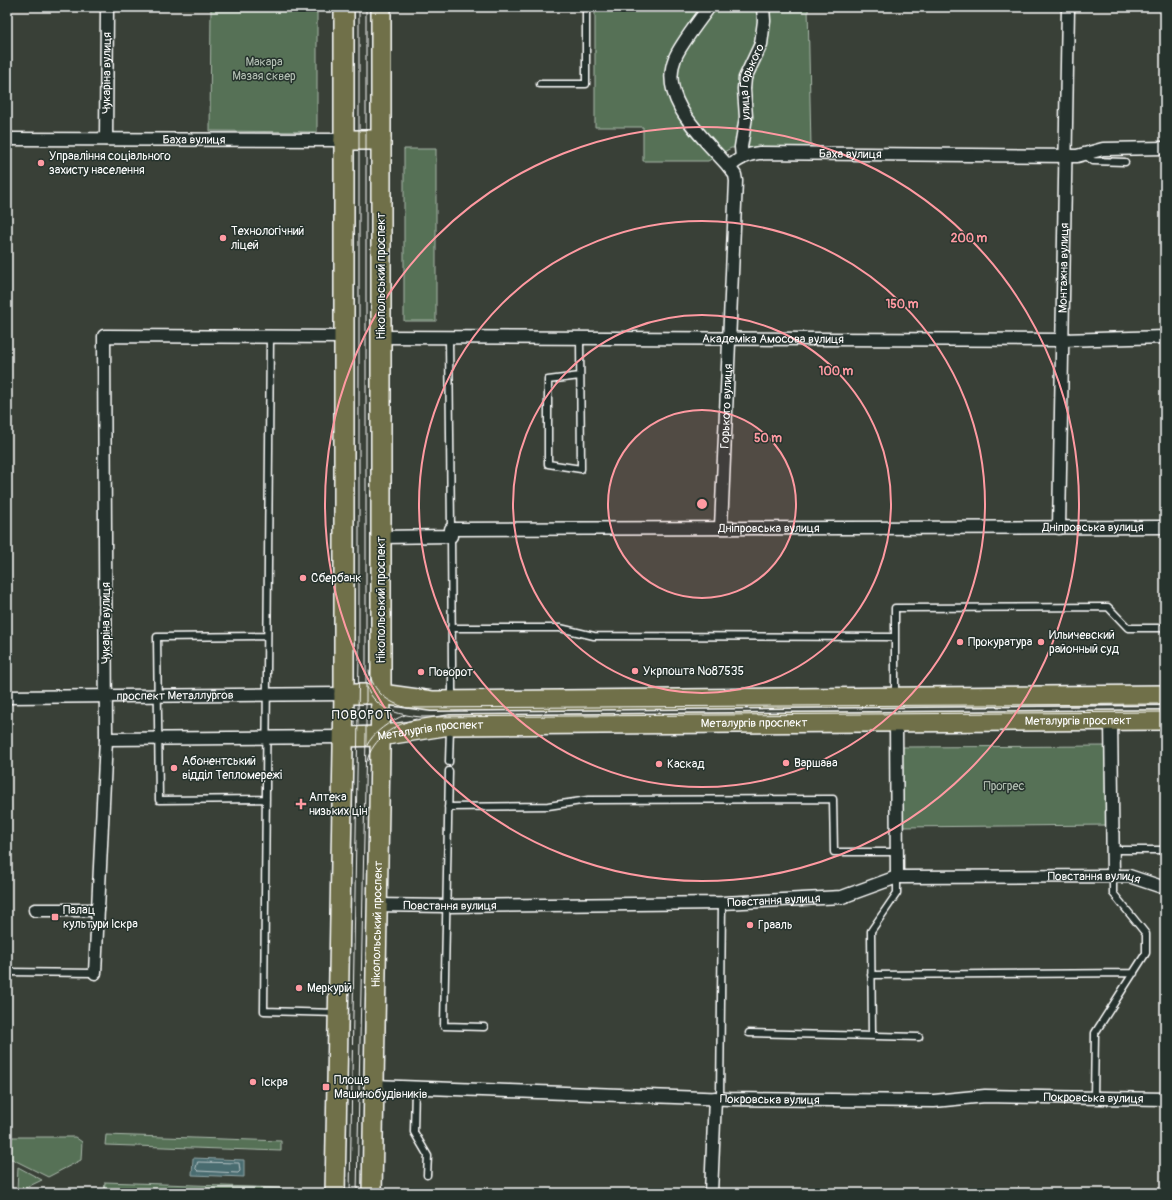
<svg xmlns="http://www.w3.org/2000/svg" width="1172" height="1200" viewBox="0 0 1172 1200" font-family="Pangolin,sans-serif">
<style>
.green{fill:#567157;stroke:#aab8ab}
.water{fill:#4a6c70;stroke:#92a7a9}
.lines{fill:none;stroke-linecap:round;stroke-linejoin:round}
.shore{stroke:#b7c4c6;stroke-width:1}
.service-casing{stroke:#fff;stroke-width:9}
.minor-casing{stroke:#fff;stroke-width:15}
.primary-casing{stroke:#fff;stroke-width:22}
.service{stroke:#26332d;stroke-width:6}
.minor{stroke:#26332d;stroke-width:12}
.primary{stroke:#6f704a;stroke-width:19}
.tram{stroke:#fff;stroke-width:1}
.ring{fill:none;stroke:#ff9aa2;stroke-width:2}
.poi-dot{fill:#ff9aa2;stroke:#26332d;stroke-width:1.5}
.labels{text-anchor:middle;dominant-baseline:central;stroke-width:3;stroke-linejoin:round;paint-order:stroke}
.park-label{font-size:12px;fill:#b3bfb3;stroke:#26332d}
.street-label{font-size:12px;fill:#fff;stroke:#26332d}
.poi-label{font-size:12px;fill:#fff;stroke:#26332d;text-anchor:start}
.neighbourhood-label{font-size:13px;letter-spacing:1px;fill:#fff;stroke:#26332d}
.centre{fill:#ff9aa2;stroke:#26332d;stroke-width:2}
.ring-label{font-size:12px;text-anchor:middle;font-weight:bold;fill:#ff9aa2;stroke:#26332d;stroke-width:3;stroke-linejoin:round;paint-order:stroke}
</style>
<rect width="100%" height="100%" fill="#394037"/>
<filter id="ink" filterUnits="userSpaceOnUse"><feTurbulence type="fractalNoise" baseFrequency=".025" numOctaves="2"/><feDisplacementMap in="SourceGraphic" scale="8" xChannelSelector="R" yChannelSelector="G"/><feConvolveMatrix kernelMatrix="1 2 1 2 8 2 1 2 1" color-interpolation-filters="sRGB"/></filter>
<g filter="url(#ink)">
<path class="green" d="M211,7h106v125l-107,-1z
M595,7h213l3,140 -80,1 -23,13h-65v-34h-48z
M404,149h32v172h-32z
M1109,746l1,79 -211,2 -1,-80z
M106,1135l175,6v10l-176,-6z
M7,1137h68l7,5 -1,18 -33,17 -36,-18h-5z
M18,1167l24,13 -25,12z
M105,1182l175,6v5h-176z"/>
<path class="water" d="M193,1158l51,2v17l-52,-2z"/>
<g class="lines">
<path class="shore" d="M198,1162l41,1 1,8 -2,2 -40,-2 -2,-2z"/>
<g class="service-casing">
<path id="service" d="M540,84h46v-77
M1085,155l8,6 32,1
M270,337l-6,674 73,2
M449,338l2,191
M580,339l1,130 -33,-5v-84l32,-4
M451,536l1,130
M451,628h109l34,8 301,1
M452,675v24
M895,696v-88l213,-1 20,21h37
M449,762l1,-34
M449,771l-5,255 40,1
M266,799l-107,1 -2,-163 110,-1
M448,807l100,-1 40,-6 245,-1 1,53h62
M1113,850h52
M7,972l88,1
M871,975l263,-2
M749,1033l170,4
M872,1036l-1,-105 26,-38v-16
M415,1087l-1,45 14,24 -1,19
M720,1098l2,-195
M1094,1098l1,-65 51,-80v-19l-33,-41v-17"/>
</g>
<g class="minor-casing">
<g id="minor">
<path id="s1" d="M709,7c-9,13 -29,38 -34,51 -17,42 29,80 54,109 9,-8 18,-13 30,-14l318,3 26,-7 62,-1"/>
<path id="s2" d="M7,139l337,1"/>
<path id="s3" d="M106,139l1,-132"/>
<path id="s4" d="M742,158l-1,-11 5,-30 -2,-28 1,-11 16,-34 3,-23 -1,-14"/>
<path id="s5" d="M381,337l681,3 103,-3"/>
<path id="s6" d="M721,527l15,-346 -1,-6 -6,-8"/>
<path id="s7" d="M1059,528l9,-521"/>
<path id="s8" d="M381,537l70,-1v-7l714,-2"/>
<path id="s9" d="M7,697l337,-3"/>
<path d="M1111,720l2,156"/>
<path d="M896,722l1,155"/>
<path d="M106,739l238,-2"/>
<path id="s10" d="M377,905l69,1 276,-3 120,-6 55,-20 232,-1 36,12"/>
<path d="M35,910h63"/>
<path d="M95,973l11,-234 -2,-403 240,1"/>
<path id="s11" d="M374,1086l356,13 204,2 51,-5 180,3"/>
<path d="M711,1193l4,-95"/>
</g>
</g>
<g class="primary-casing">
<g id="primary">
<path d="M344,140h37"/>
<path d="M344,694h37l51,7 733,-6"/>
<path id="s12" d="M344,737l36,-1 70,-11 715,-5"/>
<path d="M335,1193l9,-499v-687"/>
<path id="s13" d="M372,1193l9,-497v-689"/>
</g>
</g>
<use href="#service" class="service"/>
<use href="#minor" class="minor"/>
<use href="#primary" class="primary"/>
<path class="tram" d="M369,671c4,21 18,31 38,37l758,-4
M367,687c8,23 33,28 54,30l744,-5
M366,747c7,-15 24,-26 39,-32
M367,761c5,-22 28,-37 49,-42
M350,1193l9,-537v-649
M357,1193l9,-457v-729"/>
</g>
</g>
<circle cx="702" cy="504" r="94" fill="#ff9aa2" fill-opacity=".12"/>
<g class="ring">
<circle cx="702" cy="504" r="94"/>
<circle cx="702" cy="504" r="189"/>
<circle cx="702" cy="504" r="283"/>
<circle cx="702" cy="504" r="377"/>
</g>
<g class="poi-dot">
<circle cx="41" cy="163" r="4"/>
<circle cx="223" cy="238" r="4"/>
<circle cx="303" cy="578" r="4"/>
<circle cx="960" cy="642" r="4"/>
<circle cx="1041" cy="642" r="4"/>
<circle cx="635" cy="671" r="4"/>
<circle cx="421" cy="672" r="4"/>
<circle cx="786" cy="763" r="4"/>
<circle cx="659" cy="764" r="4"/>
<circle cx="174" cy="768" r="4"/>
<path d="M299 798h4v4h4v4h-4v4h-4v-4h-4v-4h4z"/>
<rect x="51" y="913" width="8" height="8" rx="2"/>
<circle cx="750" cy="925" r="4"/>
<circle cx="299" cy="988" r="4"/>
<circle cx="253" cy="1082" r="4"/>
<rect x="322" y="1083" width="8" height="8" rx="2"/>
</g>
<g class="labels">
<g class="park-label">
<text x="264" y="62">Макара<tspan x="264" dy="14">Мазая сквер</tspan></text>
<text x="1004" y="786">Прогрес</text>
</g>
<g class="street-label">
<text stroke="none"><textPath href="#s3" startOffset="66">Чукаріна вулиця</textPath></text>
<text stroke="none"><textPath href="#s4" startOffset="78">улица Горького</textPath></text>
<text stroke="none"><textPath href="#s2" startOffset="187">Баха вулиця</textPath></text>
<text stroke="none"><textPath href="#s1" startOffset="315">Баха вулиця</textPath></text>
<text stroke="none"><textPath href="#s7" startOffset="260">Монтажна вулиця</textPath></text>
<text transform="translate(381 276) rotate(-90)">Нікопольський проспект</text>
<text stroke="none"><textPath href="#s5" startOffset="392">Академіка Амосова вулиця</textPath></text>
<text stroke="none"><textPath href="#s6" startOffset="121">Горького вулиця</textPath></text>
<text stroke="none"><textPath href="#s8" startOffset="395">Дніпровська вулиця</textPath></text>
<text stroke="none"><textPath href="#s8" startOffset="719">Дніпровська вулиця</textPath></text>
<text transform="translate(381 600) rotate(-90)">Нікопольський проспект</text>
<text transform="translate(106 623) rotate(-90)">Чукаріна вулиця</text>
<text stroke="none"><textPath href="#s9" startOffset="168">проспект Металлургов</textPath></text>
<text stroke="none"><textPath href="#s12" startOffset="735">Металургів проспект</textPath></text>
<text stroke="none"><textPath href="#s12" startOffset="411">Металургів проспект</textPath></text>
<text stroke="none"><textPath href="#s12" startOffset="87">Металургів проспект</textPath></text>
<text stroke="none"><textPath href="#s10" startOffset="721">Повстання вулиця</textPath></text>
<text stroke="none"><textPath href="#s10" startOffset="397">Повстання вулиця</textPath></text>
<text stroke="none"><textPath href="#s10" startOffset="73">Повстання вулиця</textPath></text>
<text stroke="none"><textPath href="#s13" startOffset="269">Нікопольський проспект</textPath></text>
<text stroke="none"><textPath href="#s11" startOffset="720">Покровська вулиця</textPath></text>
<text stroke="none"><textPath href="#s11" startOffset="396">Покровська вулиця</textPath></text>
</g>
<g class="poi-label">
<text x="49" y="156">Управління соціального<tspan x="49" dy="14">захисту населення</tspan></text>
<text x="231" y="231">Технологічний<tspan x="231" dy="14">ліцей</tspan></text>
<text x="311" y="578">Сбербанк</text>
<text x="1049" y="635">Ильичевский<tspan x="1049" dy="14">районный суд</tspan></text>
<text x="968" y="642">Прокуратура</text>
<text x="643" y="671">Укрпошта №87535</text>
<text x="429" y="672">Поворот</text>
<text x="182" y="761">Абонентський<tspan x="182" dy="14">відділ Тепломережі</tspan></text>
<text x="794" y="763">Варшава</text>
<text x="667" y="764">Каскад</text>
<text x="309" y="797">Аптека<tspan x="309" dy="14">низьких цін</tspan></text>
<text x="63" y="910">Палац<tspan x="63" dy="14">культури Іскра</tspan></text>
<text x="758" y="925">Грааль</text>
<text x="307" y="988">Меркурій</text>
<text x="334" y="1080">Площа<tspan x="334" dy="14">Машинобудівників</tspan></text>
<text x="261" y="1082">Іскра</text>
</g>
<g class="neighbourhood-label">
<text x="362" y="715">ПОВОРОТ</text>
</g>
</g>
<circle cx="702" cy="504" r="6" class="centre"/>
<g class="ring-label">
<text x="969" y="242">200 m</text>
<text x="902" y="308">150 m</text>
<text x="836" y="375">100 m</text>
<text x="768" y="442">50 m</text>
</g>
<rect width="1172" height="1200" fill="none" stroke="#26332d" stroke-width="24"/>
<rect x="12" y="12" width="1148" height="1176" fill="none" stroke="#fff" stroke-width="1.5" filter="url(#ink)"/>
</svg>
